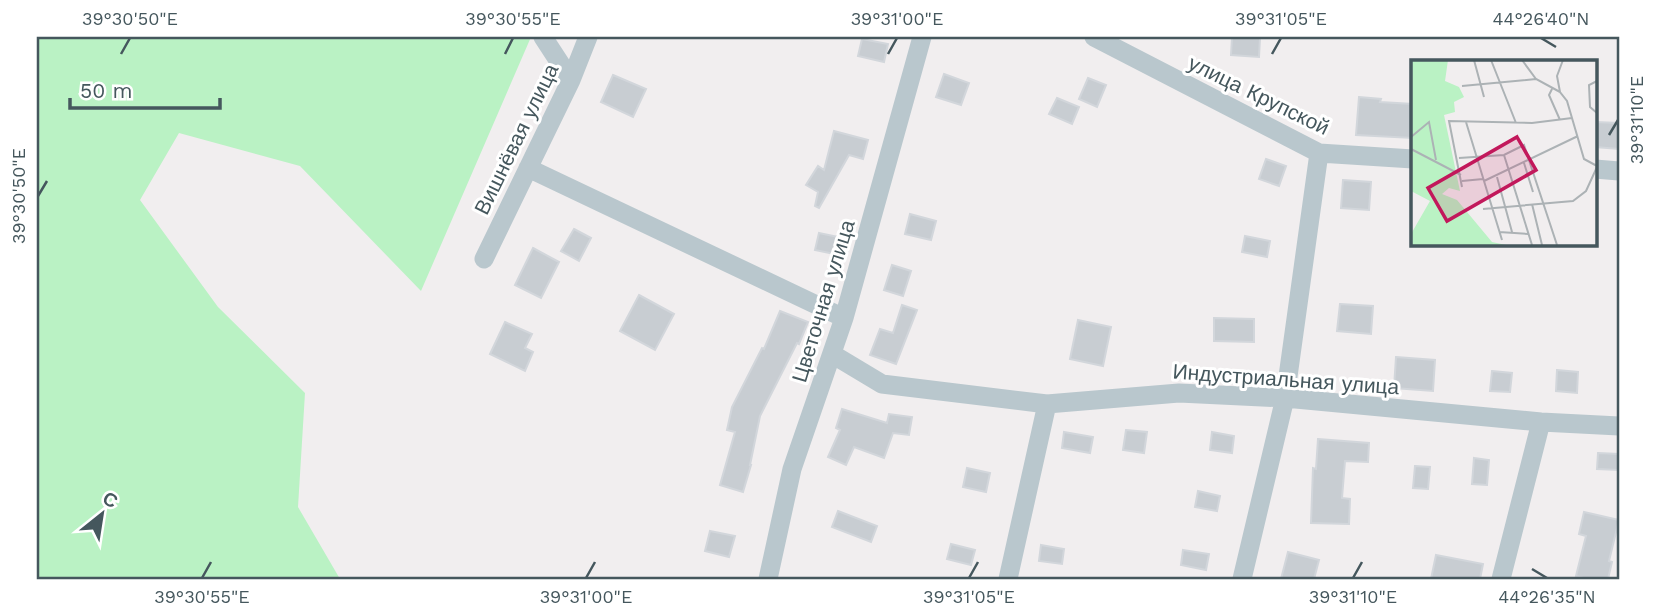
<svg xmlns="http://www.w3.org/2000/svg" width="1656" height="616" viewBox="0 0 1656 616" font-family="'Work Sans',sans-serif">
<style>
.green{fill:#baf2c4}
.building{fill:#c8cdd2;stroke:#d2d6db;stroke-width:2}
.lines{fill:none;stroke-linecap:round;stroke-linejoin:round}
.minor{stroke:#b9c7cd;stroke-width:19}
.ticks{fill:none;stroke:#45575d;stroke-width:2.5}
.labels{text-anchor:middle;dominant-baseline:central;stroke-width:6;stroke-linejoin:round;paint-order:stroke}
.street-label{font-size:21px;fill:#45575d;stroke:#fff}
.inset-road{fill:none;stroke:#acb2b5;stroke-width:2}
.view{fill:#c2185b;fill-opacity:0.15;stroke:#c2185b;stroke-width:3.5}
.inset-edge{fill:none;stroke:#45575d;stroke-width:3.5}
.neatline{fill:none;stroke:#45575d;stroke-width:2.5}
.ticks-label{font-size:18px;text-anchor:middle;fill:#45575d}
</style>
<rect width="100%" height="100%" fill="#f1eeef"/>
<path class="green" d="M37,37h494l-110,254 -121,-125 -121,-33 -39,67 78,107 87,86 -7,114 42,72h-303z"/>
<path class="building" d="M1232,37l28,1 -1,19 -28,-2z
M862,39l26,5 -4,18 -26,-6z
M944,74l25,9 -8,22 -25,-8z
M613,75l33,14 -13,28 -32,-15z
M1088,78l18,7 -9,22 -18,-8z
M1359,97l22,2 -1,3 33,2v34l-57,-3z
M1057,98l22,9 -7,17 -23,-10z
M1595,122l24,1v26l-24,-2z
M834,131l34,9 -5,19 -14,-4 -30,53 -4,-2 3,-14 -12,-7 12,-19 6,4z
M1266,159l20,7 -7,20 -20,-7z
M1343,180l28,2 -2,28 -28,-2z
M910,214l26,7 -5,19 -26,-6z
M574,229l17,9 -12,23 -18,-10z
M819,233l24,5 -4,17 -24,-5z
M1245,236l25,5 -3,16 -25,-5z
M533,248l26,14 -18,36 -26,-13z
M892,265l19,6 -8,25 -19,-6z
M639,295l35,19 -19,36 -35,-19z
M1340,304l33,2 -2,28 -34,-3z
M902,305l15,5 -21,54 -26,-9 10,-26 13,4z
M780,311l28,11 -9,22 -2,-1 -37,73 -10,49h1l-8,27 -23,-7 15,-53 -8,-2 5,-23 30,-59 2,1z
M1214,318l40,1v23l-40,-1z
M1078,320l33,7 -8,39 -33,-7z
M505,322l27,12 -7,14 8,4 -8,19 -35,-17z
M1396,357l39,3 -2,31 -39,-3z
M1557,370l21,2 -1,21 -21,-2z
M1492,371l20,2 -2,19 -20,-1z
M842,409l45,14 2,-9 23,3 -3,18 -16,-2 -9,25 -30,-11 -8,18 -18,-8 12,-27 -4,-2z
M1126,430l21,2 -3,21 -21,-3z
M1064,432l29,5 -3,16 -28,-5z
M1212,432l22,4 -2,17 -22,-3z
M1318,439l51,4 -1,19 -23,-1 -3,37 8,1 -1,25 -38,-1 2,-55 3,1z
M1598,453l21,1v16l-22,-1z
M1474,458l15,2 -2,25 -15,-1z
M1415,466l15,1 -2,22 -15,-1z
M967,468l23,5 -4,19 -23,-5z
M1198,491l22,5 -3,15 -22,-4z
M838,511l39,15 -6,16 -39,-15z
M1584,512l35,8 -10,41 3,1 -4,17h-21l-11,-3 10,-40 -7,-2z
M710,531l25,5 -6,21 -24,-6z
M951,544l24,6 -4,15 -24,-6z
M1041,545l23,4 -2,15 -23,-3z
M1183,550l26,4 -3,16 -25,-5z
M1288,552l31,8 -5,19h-33z
M1436,555l47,9 -3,15h-49z"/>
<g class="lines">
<path class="minor" d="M543,37l28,43
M1094,37l225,116 94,6
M528,168l316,150
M1595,169l24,2
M484,259l87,-179 17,-43
M832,354l50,30 165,20 132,-11 106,5 256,24 78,4
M768,579l24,-110 52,-151 78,-281
M1008,579l39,-175
M1242,579l43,-181 34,-245
M1501,579l40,-157"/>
</g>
<path class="ticks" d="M1541,38l15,9M121,54l9,-16M505,54l8,-16M888,54l9,-16M1272,54l9,-16M1609,135l9,-15M38,196l9,-15M1532,569l15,9M202,578l9,-16M586,578l9,-16M969,578l9,-16M1353,578l9,-16"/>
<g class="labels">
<g class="street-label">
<text transform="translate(1259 95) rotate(26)">улица Крупской</text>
<text transform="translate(516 139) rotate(-64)">Вишнёвая улица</text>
<text transform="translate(823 301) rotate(-73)">Цветочная улица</text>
<text transform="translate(1286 379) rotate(4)">Индустриальная улица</text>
</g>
</g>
<g transform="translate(1411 60)">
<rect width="186" height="186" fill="#f1eeef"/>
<path d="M0,0h37l-3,21 14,6 5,10 -10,5 1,10 -11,3 16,76 -11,-3 -7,6 15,6 35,42 14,3h-95v-11l19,-33 -19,-10z" fill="#baf2c4"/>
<path class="inset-road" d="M63,0l10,37M80,0l25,63M111,0l14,19 24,13M152,0l-6,16 3,16 7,9 17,58 13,7M186,21l-8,4 1,22 7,6M51,26l74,-7M141,29l-3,6 11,25M55,62l36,118M186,63v30M0,77l18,-15 7,38M0,89l50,26M93,95l28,90M48,98l45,-3 20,-10 33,100M113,103l9,29M86,117l15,55M51,121l21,-2M73,121l94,-45M51,127l-13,-66 83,2 40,-5M121,144l10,41M72,149l90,-8 13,-10 11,-24M88,172l29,2"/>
<path class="view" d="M106,77l19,33 -89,51 -19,-33z"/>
<rect width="186" height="186" class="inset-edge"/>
</g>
<rect width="1656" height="616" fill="none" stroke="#ffffff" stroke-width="77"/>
<g transform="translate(102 514) rotate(30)" stroke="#ffffff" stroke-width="5" paint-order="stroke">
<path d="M0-5L12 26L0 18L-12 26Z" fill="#45575d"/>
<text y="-10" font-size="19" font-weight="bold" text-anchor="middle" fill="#45575d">С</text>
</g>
<path d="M70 98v10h150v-10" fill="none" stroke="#45575d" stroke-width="3.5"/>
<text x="80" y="98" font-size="21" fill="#45575d" stroke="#ffffff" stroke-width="5" paint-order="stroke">50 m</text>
<rect x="38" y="38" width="1580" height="540" class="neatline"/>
<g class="ticks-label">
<text x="130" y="25">39°30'50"E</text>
<text x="513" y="25">39°30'55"E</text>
<text x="897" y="25">39°31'00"E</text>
<text x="1281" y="25">39°31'05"E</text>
<text x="1541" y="25">44°26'40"N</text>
<text transform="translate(1637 120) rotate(-90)" y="6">39°31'10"E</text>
<text transform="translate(19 196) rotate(-90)" y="6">39°30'50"E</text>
<text x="202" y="603">39°30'55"E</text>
<text x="586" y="603">39°31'00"E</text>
<text x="969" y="603">39°31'05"E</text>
<text x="1353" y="603">39°31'10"E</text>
<text x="1547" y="603">44°26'35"N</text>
</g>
</svg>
